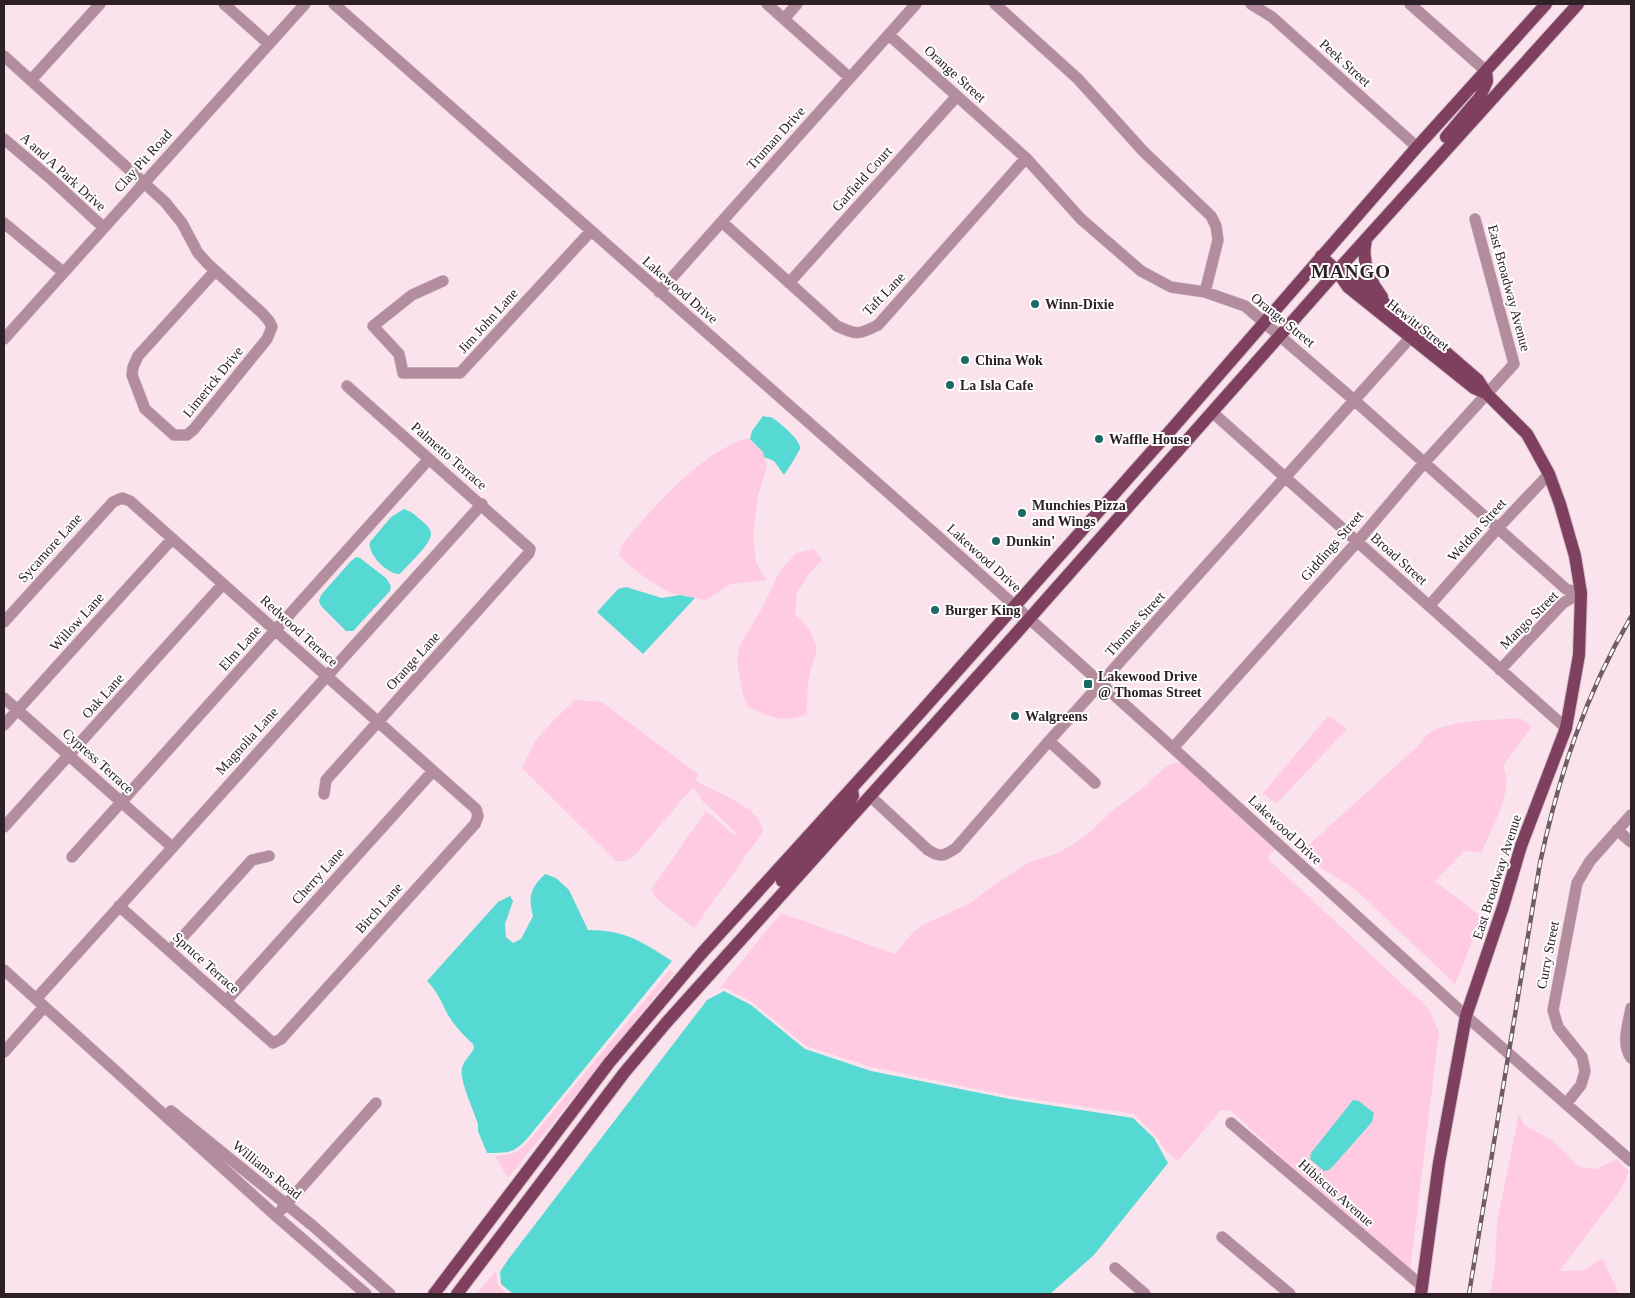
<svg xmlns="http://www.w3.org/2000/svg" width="1635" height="1298" viewBox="0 0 1635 1298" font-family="'Times New Roman',serif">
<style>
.green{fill:#fecbe2}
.water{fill:#57d9d3}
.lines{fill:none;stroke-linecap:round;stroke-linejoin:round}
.minor-casing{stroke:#d5c0c9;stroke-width:12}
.major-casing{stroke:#d5c0c9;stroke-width:14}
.minor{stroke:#b38d9e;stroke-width:11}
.major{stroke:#7f4060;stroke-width:12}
.rail-casing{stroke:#6e5d65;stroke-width:4.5}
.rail{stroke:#fff;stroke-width:2.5;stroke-dasharray:8;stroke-linecap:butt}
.poi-dot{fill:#1b6865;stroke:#fff;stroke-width:2}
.labels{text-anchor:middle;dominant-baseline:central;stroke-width:4;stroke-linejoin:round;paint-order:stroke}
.street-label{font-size:14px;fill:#2e2027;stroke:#fff}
.poi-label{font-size:14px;font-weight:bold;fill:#2e2027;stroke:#fff;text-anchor:start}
.district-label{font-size:19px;font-weight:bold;letter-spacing:1px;fill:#2e2027;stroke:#fff}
</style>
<rect width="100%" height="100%" fill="#fae3ed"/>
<path class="green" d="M748,438l15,14 4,14 -9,29 -5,43 3,24 10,18 -35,4 -25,16 -36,-7 -26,-16 -25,-21 3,-12c31,-36 80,-93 126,-106z
M814,549l8,11 -13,14 -12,18 -2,22 15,16 7,19 -8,27 -2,22v16c-23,10 -37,3 -59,-7l-5,-13 -6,-31 3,-18 22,-37 18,-37 16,-18z
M575,700l27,2 96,72 -2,7c19,11 66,26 67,51l-69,96 -37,-29 -6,-9 54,-78 4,1 26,23 1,-3 -19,-19 -13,-11 -11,-16 -58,68 -9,6h-10l-94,-93 13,-27 21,-23z
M1328,716l19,13 -71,75 -13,-11z
M1520,718l12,9 -15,19 -14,20c12,26 -12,61 -21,86l-18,-1 -29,30 47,36 -27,67 -99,-94 -36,-23 -18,-16 116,-105c3,-4 7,-9 10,-12 19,-14 68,-14 92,-16z
M1179,762l12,7 86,79 -10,10 162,151 10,23 -29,239 -82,-71 -98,-90 -10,1 -42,50 -13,-11 -8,-13 -23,-23 -124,-18 -139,-29 -65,-21 -54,-44 -27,-14 -6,1 62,-76 114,41 19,-23 7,-5 51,-24 15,-12 44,-29 28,-8 29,-19 25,-24 26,-19 28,-25z
M670,970l4,3 -166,205 -13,-22c15,0 23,-3 33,-14z
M1519,1114l5,11 28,15 27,27 17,2 21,-10 12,13 -11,22 -59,77 27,-1 16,-12 17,36h-129l5,-27 2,-45z
M496,1270l1,14 10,10h-30z"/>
<path class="water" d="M763,416c2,1 6,1 8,1 7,4 30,23 29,31 0,3 -14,24 -16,27l-10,-14 -10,-4 -1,-5 -13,-13 2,-8z
M404,509c7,2 12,7 17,11 4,4 9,7 10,13 1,11 -24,32 -31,41 -12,1 -33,-20 -30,-32l21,-25z
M356,557l4,1 26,20 5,8 -1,5 -37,40h-7l-25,-25 -2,-5 2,-6 30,-34z
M626,587l36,11 18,-3 15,3 -52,56 -46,-42 21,-23z
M545,874l11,4 13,12 19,40c37,0 53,11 84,31l-146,179c-14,14 -19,13 -39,13l-9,-22v-7c-4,-13 -19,-44 -16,-56 2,-8 9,-13 12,-20l-1,-4c-11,-10 -23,-23 -29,-37 -5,-10 -9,-18 -17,-26l71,-79 12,-6 3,5 -8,23 1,13 7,6 8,-4 12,-23c-5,-20 -3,-27 12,-42z
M724,991l27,14 54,44 66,22 139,28 123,19 21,20 14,25 -74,92 -44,39h-537l-12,-10 -1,-12 7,-11 200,-261z
M1353,1100l6,1 15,12 -2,9 -38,43 -5,5 -5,1 -14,-12 1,-6z"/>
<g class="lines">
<g class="minor-casing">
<path id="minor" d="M224,4l45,40
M334,4l600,529 239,215 293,268 165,145
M767,4l83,74
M995,4l83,75 65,72 68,65 5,10 2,14 -13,52
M1251,4l21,13 145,130
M1410,4l76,67
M784,19l13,-15
M889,35l137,123 55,61 60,52 30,16 34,5 40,14 109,94 212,189 15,4
M4,56l161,146 17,21 16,30 10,11 54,49 7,8 3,6 -5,12 -73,90 -7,6h-13l-29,-26 -13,-34 1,-8 5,-11 77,-85
M31,80l69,-76
M4,139l47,40 52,48
M722,222l115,104c19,9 22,9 41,-1l148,-167
M4,223l59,49
M443,281l-31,14 -39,31 26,28 4,19h57l131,-142
M789,283l168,-187
M659,292l257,-288
M4,339l301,-335
M1212,412l354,316
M1429,606l68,-77 52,-55
M4,622l109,-120 9,-4 8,3 346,308 2,7 -3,8 -194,215 -8,4 -154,-137
M1500,670l63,-67 18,-10
M4,698l168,149
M4,725l168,-186
M1049,741l46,42
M1173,748l184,-206 67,-79 90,-99 -39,-145
M324,794l2,-14 203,-227 1,-4 -183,-163
M870,796l58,54c13,8 16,6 28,-2l93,-107 361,-403
M4,827l219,-243
M1617,830l14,12
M72,857l357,-398
M170,951l82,-91 17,-4
M4,970l272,246 90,78
M36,999l446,-495
M226,1001l207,-230
M1631,1008c-3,17 -10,35 0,50
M4,1052l40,-45
M1566,1104l15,-19 4,-14 -3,-14 -24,-30 -5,-17 24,-127 13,-22 41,-46
M171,1111l142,115 77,68
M1231,1123l191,163
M282,1209l94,-106
M1222,1237l68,57
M1115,1268l30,26"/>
</g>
<g class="major-casing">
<path id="major" d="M1446,137l34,-40 7,-16 -1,-10
M1366,240c-5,21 3,40 16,57
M1321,256l16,15 11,16 126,101 9,4
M1337,271l16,8 73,56 52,45 9,14 40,40 22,40 11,30 15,52 6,37 -2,62 -13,73 -45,118 -18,61 -37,109 -27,147 -18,131
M782,881l62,-71 9,-14 -1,-7
M434,1294l175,-231 93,-110 217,-239 251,-283 247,-284 129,-143
M457,1294l167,-221 42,-50 347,-386 324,-366 241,-267"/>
</g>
<use href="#minor" class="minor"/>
<use href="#major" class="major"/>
<g class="rail-casing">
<path id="rail" d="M1469,1294l71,-431c19,-88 45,-168 91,-246"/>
</g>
<use href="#rail" class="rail"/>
</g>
<g class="poi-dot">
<circle cx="1035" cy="304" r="5"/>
<circle cx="965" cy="360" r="5"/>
<circle cx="950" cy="385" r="5"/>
<circle cx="1099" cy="439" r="5"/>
<circle cx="1022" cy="513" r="5"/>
<circle cx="996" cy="541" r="5"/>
<circle cx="935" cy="610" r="5"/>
<rect x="1083" y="679" width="10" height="10" rx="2.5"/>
<circle cx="1015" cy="716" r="5"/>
</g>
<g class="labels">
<g class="street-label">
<text transform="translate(1345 63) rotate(42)">Peek Street</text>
<text transform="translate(955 74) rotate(42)">Orange Street</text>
<text transform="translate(776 138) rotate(-48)">Truman Drive</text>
<text transform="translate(143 161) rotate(-48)">Clay Pit Road</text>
<text transform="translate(63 172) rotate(42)">A and A Park Drive</text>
<text transform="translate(862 179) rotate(-48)">Garfield Court</text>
<text transform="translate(1509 288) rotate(75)">East Broadway Avenue</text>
<text transform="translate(680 290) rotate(41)">Lakewood Drive</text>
<text transform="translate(884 294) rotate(-46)">Taft Lane</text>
<text transform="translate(1283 320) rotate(39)">Orange Street</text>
<text transform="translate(488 321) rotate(-48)">Jim John Lane</text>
<text transform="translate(1418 325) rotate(38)">Hewitt Street</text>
<text transform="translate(213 382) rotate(-51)">Limerick Drive</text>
<text transform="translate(449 456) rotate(41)">Palmetto Terrace</text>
<text transform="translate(1477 530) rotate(-48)">Weldon Street</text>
<text transform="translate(1332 546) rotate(-49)">Giddings Street</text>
<text transform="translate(50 548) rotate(-48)">Sycamore Lane</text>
<text transform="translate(984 558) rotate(42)">Lakewood Drive</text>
<text transform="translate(1399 559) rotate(42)">Broad Street</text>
<text transform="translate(1529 620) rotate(-45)">Mango Street</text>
<text transform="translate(77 622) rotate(-48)">Willow Lane</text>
<text transform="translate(1135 624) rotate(-48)">Thomas Street</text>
<text transform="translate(299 631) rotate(42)">Redwood Terrace</text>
<text transform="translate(240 648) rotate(-48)">Elm Lane</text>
<text transform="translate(413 661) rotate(-48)">Orange Lane</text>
<text transform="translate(103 696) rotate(-48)">Oak Lane</text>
<text transform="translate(247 741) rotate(-48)">Magnolia Lane</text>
<text transform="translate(98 761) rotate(42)">Cypress Terrace</text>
<text transform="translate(1285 830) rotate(43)">Lakewood Drive</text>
<text transform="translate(318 876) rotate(-48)">Cherry Lane</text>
<text transform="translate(1497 877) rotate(-72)">East Broadway Avenue</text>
<text transform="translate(379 908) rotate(-48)">Birch Lane</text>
<text transform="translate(1548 955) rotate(-79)">Curry Street</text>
<text transform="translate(206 963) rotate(42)">Spruce Terrace</text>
<text transform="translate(267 1170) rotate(39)">Williams Road</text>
<text transform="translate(1336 1193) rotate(41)">Hibiscus Avenue</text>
</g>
<g class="poi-label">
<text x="1045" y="304">Winn-Dixie</text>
<text x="975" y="360">China Wok</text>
<text x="960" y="385">La Isla Cafe</text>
<text x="1109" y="439">Waffle House</text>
<text x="1032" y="505">Munchies Pizza<tspan x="1032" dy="16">and Wings</tspan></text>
<text x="1006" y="541">Dunkin'</text>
<text x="945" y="610">Burger King</text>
<text x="1098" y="676">Lakewood Drive<tspan x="1098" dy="16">@ Thomas Street</tspan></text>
<text x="1025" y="716">Walgreens</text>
</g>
<g class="district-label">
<text x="1351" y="271">MANGO</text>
</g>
</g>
<rect width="1635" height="1298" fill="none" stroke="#2e2027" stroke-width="10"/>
</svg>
